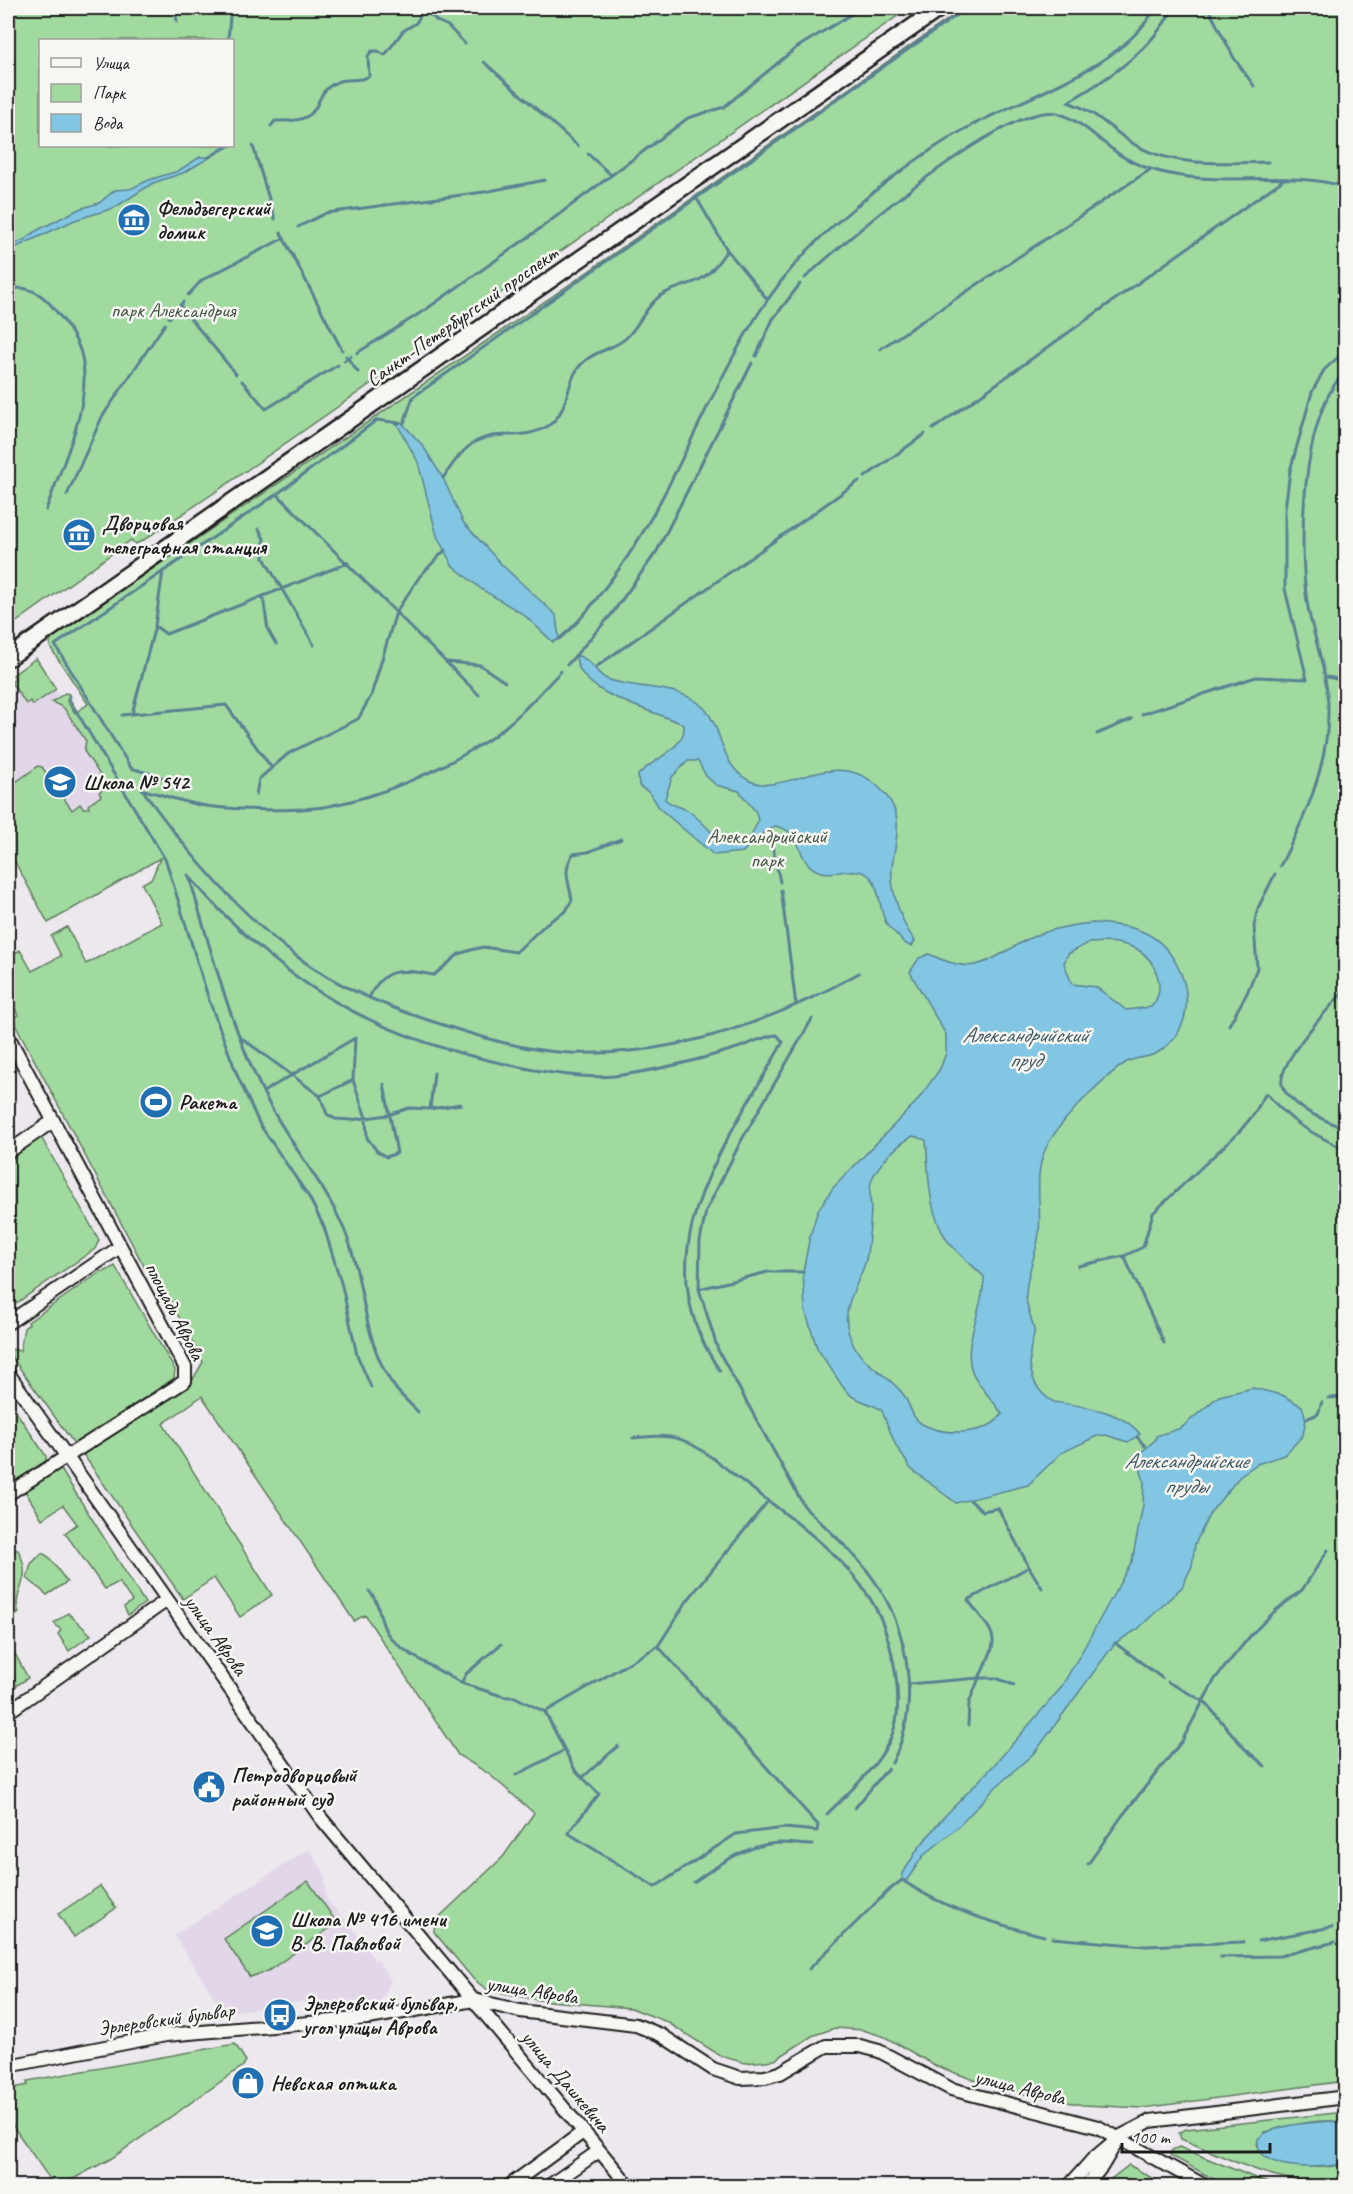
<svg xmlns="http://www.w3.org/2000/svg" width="1353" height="2194" viewBox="0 0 1353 2194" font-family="Caveat,sans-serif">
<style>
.built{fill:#e2d7e9}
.green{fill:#a1da9f;stroke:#5e7b5e;stroke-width:1.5;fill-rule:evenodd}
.water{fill:#82c6e3;stroke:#598293;stroke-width:1.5;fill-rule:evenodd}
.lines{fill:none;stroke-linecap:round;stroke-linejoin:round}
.stream{stroke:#598293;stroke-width:3}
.minor-casing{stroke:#1c1c1c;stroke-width:16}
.major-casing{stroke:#1c1c1c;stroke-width:20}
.minor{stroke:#f6f6f2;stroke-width:12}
.major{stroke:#f6f6f2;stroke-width:15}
.labels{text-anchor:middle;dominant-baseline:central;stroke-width:5;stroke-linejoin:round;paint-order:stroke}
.poi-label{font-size:21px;font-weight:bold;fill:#1c1c1c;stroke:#f6f6f2;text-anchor:start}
.park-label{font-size:21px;fill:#445543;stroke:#f6f6f2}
.street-label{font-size:21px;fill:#1c1c1c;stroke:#f6f6f2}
.water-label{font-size:22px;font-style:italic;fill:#405862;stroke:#f6f6f2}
</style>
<rect width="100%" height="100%" fill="#ede8ee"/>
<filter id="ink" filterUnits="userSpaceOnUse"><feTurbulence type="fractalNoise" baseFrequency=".0167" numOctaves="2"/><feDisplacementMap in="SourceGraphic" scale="12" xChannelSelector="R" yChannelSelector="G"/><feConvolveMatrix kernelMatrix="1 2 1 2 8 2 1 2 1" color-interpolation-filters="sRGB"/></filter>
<g filter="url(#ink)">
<path class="built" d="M36,659l125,199 -113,65 -40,-74v-170z
M309,1849l16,25 1,25 27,29 22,33 2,-2 14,21 -12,26 -68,5 -2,-10 -85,12 -50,-78z"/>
<path class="green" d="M8,8h901l-692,483 -75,50 -7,3 -4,-4 -123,88zM40,40h192v106h-192z
M964,8h381v2073l-202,27 -60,-3 -63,-12 -43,-12 -41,-15 -51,-29 -22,-7 -28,-2 -23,8 -37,24 -30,3 -24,-7 -54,-34 -36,-14 -93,-8 -50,-10 -14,-10 -40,-48 1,-11 68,-64 31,-44 -45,-39 -31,-19 -93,-140 -11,6 -152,-225 -39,28 109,171 -32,22 -26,-39 -31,21 -100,-145 109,-73 11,-19 -52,-97 -6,3 -133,-250 6,-3 -10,-21v-37l12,-7 12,21 29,-15 -10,-20 16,-9 19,37 76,-41 -20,-39 10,-6 8,-20 -112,65 -40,-74v-61l30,-22 4,1 30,43 8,-6 3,4h6l-1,-3 13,-9 -2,-4 9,-5 -24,-36 2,-10 -22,-33 -12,-6 13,-9 4,1 -2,7 8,12 13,-9 -38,-57v-8l523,-357z
M36,658l20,31 -23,16 -3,-4 -4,3 -15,-22 5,-3 -3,-4z
M41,1137l58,103 -4,9 -80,55 -7,-8v-135z
M115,1266l60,104 -1,8 -99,67 -64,-89v-7l9,2 4,-23 5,-4 -1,-2 74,-51 2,1z
M8,1400l38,56v5l-38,25z
M60,1468l85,135 -17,12 -4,-8 8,-6 -13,-19 -14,7 -40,-56 12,-9 -14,-19 -21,14 -17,-28z
M8,1549l10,1c17,31 -7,41 1,63l-10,8z
M42,1553l7,4 18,25 -20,13 -20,-17 4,-14z
M68,1613l23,22 -22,16 -11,-17 3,-4 -7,-7z
M8,1651l6,1 14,26 -20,13z
M308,1881l29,42 -69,48 -18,6 -26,-38z
M100,1886l16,22 -42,29 -16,-23z
M235,2044l11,17 -3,5 -131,92 -50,27 -11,-4 -43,-62v-30l20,-4 -1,-4z
M1345,2112v11c-25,-6 -55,3 -80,9l-8,11 4,10c28,11 54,20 84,10v15c-58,14 -111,-18 -164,-39l-2,-6 7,-4z
M1179,2147l96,39h-49l-56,-31 2,-5z
M1129,2165l37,21h-64z"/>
<path class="water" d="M226,146h4l-47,27 -30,10 -39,25 -39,12 -67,31v-5l16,-6 12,-9 43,-22 20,-6 16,-13 15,-1 19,-9 29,-9 22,-14h8z
M401,422l22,24 20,32 20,44 40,44 53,49 3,24 -6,3 -30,-28 -42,-25 -29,-24 -15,-29 -19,-74 -21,-38z
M576,655c18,5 20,20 31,24 31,12 75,4 98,30 19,22 15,58 45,72 38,17 90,-42 136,14 19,23 9,46 6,73 -2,23 10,56 23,73l-3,5c-7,-1 -9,-4 -14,-10 -3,-4 -10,-8 -12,-13 -7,-14 -5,-30 -14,-44 -13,-18 -39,0 -56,-9 -22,-11 -10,-38 -41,-44l-18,11 -14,15 -29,3 -54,-46 -10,-16 -11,-7 -1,-11c14,-16 48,-26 46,-50 -31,-16 -108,-30 -108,-70zM688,761h10l8,15 10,9 23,6 17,21 2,9 -7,15 -21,11c-16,-9 -25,-24 -40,-35 -8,-6 -17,-5 -25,-13l7,-22z
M1093,923c37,2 65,6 84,42 16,30 13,68 -20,88 -8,5 -21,4 -30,9 -24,15 -65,57 -79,82 -16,29 -6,58 -9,89 -2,21 -13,40 -13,62 0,13 6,23 8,35 1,7 -4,15 -4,23 -1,21 5,39 24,49 29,4 67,8 86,32l-12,8 -22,-7 -9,1 -36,17 -33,32 -72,18 -45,-34 -15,-23 -15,-37 -28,-12 -8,-7 -28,-42 -12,-38 -2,-38 7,-36 8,-26 15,-22 84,-87 23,-32 6,-16v-18l-36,-63 9,-14 10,-4c47,23 56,8 97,-14 22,-11 43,-15 67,-17zM1109,942c9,1 20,3 28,7 20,12 30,41 14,58l-25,3 -30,-23 -24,-3 -8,-21 4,-9 20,-11zM913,1136l13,4c3,35 1,70 21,100 10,14 25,24 37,37 1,27 -21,64 -13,91 5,17 22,31 31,46 -14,22 -58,22 -80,10 -11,-6 -12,-21 -19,-30 -20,-26 -50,-30 -56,-69 -3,-23 13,-43 19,-65 3,-16 4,-33 5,-50 0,-10 -3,-21 1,-31 7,-16 26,-35 41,-43z
M1253,1388l29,7 20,11 4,13 -3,16 -9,10 -10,10 -27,9 -16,11 -31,38 -15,31 -3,22 -10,21 -44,42 -23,14 -79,108 -41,37 -39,41 -33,27 -16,24h-5v-5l15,-25 24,-30 54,-56 65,-75 20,-34 52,-94 11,-56 1,-23 -7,-26 18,-16 1,-4 25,-8 38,-32z
M1331,2121l14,2v40c-20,6 -92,10 -87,-24 10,-14 56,-17 73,-18z"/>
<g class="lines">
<path class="stream" d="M1173,8c-22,43 -64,70 -105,94 27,9 38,23 61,39 40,27 93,22 139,21
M1208,8l26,50 20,28
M425,10l12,11 11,5 17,18
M177,22l-1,-7 5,-7
M228,40l2,-23
M484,62l94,84
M271,126l4,-5c57,2 31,-25 62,-39 11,-5 21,1 32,-6l-1,-20 4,-5h6l7,4 18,-24 13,-8 9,-15
M253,146l22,73
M588,154l23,21
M298,227l28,-14 158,-21 61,-12
M281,233l61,117
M727,250l40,49
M805,278c38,-36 206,-181 255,-164 20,7 35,22 52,35 16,13 38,21 58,25 58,12 119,-4 176,13
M8,290c20,-6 35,4 47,20 11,13 21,27 26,43 13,51 -19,110 -35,157
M188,295l14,-15 82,-42
M180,306l56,68
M169,318l14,-16
M880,349l271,-180
M357,353l68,-43 105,-74 158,-118 36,-11 72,-59 54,-33 8,-7
M346,356l12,16
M756,356l17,-37 27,-35
M344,361l7,-5
M242,381l24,28 72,-44
M404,423l9,-26 554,-389
M933,429l350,-249
M865,477l60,-43
M443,478c9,-13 20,-30 34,-37 21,-11 47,0 71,-15 24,-16 16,-50 38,-66 12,-10 28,-11 40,-22 14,-13 18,-30 34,-42 12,-8 26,-10 39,-16 12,-6 20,-19 28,-30l-31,-53
M277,494l202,201
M67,495l35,-78 63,-93
M259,529l5,10v19l50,87
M163,571l-8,55 11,8 182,-71
M263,597l5,33 8,14
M559,639c19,-15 34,-35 48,-54 84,-107 112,-251 212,-346 38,-36 102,-86 148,-111 57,-31 156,-60 188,-120
M447,662l33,3 25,17
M567,665l44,-50 46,-64 95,-188
M596,667l263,-186
M1327,677l19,4
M70,696l-1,3 97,162 43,139 29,77 22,48 49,72 15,30 18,59 15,69 14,32
M132,714l23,-88
M1142,714l114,-37 51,2 -22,-90v-80l5,-38 22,-79 12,-22 22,-20
M122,715l104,-10 45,62
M1097,734l35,-15
M170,780l-39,-12 -76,-123 222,-151 100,-74 22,3
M142,789c44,62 96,124 157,169 40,30 88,49 135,64 43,14 90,29 136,31 103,4 201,-30 289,-80
M144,790c20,5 41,13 62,16 32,4 91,6 123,0 53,-10 110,-35 156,-64 28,-18 53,-47 76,-71
M256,795l3,-16 30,-26 69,-34 13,-23 25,-84 24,-36 25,-26
M769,830l11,52
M1280,866c24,-46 47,-97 48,-151 1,-37 -11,-67 -19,-102 -12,-58 -9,-200 37,-242
M188,875c91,107 185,162 322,190 32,7 72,14 104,11 41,-5 81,-15 120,-27 14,-4 29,-13 43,-14l6,7c-58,105 -145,210 -63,329
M189,876c21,72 41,148 74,216 23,48 60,88 81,137 22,51 17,114 52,160 6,8 15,15 22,23
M781,890l15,115
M1346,989c-16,18 -69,73 -64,96 1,5 7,12 11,15 14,15 35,20 53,30
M369,998c15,-33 33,-28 65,-23l25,-21 12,-4 12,-3 33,5 31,-29 19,-12 6,-11c-3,-19 -10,-29 1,-46l15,-2 33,-13
M1229,1025l18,-32 10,-25 -3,-42 4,-18 17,-34
M243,1039l77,57 7,18 8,5 16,1 37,-5 21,-7 21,1 31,-5
M263,1092l92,-54 -2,42 13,38 1,20 10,13 9,6 11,-4 -13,-69
M320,1096l33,-16
M430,1109l4,-36
M1124,1256l40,87
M1078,1266l46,-10 19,-9 10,-34 86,-81 15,-18 12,-21c26,31 44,39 80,57
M768,1272l-69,17 1,-48 6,-30 35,-70 71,-122
M771,1272h32
M699,1289l19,61 86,156c23,23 51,47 70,74 36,51 47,127 18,183
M1328,1398l18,-1
M1306,1419l12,-5 4,-12
M1137,1437l8,9
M633,1438c18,-2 37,-4 54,4 21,10 40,28 59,42 48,37 108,76 134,133 12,28 20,68 17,98 -4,40 -44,73 -70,99
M1029,1567l13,21
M369,1591c12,12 9,28 18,42 13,20 53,37 74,50
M1115,1643l47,35
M501,1644l-35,30 -5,9 44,14h10l30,15 30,58 24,24 -31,39 87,54 81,-53 49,-6 32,3 1,-6 -160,-179
M1168,1682l37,20 39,46 21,18
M908,1684l71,-6c22,-44 18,-39 -11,-78l61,-33 -31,-59 -15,3 -12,-10
M545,1712l113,-66 29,-45 81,-100
M968,1725l1,-22 10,-25h17l18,7
M516,1775l47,-24
M582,1778l36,-32
M855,1808l33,-40
M1088,1864l34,-48 60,-75 33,-62 36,-44 25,-25 26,-20 26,-40
M694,1882c26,-18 53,-38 86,-39 11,0 22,2 33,2
M1341,1925l5,-2
M1052,1938l94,8 97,-4
M1345,1939h1
M1258,1941l74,-14
M1220,1957l60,-1 55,-14
M809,1969l79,-78 14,-11c41,29 94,44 142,56"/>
<g class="minor-casing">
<path id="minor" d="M8,1036l177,331v14l-177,113
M8,1152l45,-31
M8,1323l112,-76
M8,1373l312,444 309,369
M8,1712l159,-112
M8,2066l158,-31 202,-17 106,-18 46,11 116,14 25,10 52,34 27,9 25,-1 15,-4 46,-27h34l19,5 72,38 147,38 107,59
M509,2186l74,-54
M549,2186l50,-35
M1069,2186l24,-27 26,-22 31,-16 196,-24
M1086,2186l16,-20 12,-20"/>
</g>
<g class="major-casing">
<path id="major" d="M8,658l932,-650"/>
</g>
<use href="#minor" class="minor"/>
<use href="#major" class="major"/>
</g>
</g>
<defs>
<g id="museum-disc" transform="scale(1.725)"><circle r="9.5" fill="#1f6fb2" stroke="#f6f6f2"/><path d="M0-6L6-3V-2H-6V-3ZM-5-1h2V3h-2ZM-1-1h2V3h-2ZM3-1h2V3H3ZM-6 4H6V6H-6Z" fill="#fff"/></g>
<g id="school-disc" transform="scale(1.725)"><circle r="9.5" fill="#1f6fb2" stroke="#f6f6f2"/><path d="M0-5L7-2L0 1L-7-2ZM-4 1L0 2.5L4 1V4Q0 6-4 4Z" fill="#fff"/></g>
<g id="stadium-disc" transform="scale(1.725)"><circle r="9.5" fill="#1f6fb2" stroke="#f6f6f2"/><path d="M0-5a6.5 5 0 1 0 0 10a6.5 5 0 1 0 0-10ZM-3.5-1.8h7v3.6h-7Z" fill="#fff"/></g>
<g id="civic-disc" transform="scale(1.725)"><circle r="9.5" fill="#1f6fb2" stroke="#f6f6f2"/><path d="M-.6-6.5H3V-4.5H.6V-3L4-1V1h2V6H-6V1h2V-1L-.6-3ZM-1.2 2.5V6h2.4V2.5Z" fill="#fff"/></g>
<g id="bus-disc" transform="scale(1.725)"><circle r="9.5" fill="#1f6fb2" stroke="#f6f6f2"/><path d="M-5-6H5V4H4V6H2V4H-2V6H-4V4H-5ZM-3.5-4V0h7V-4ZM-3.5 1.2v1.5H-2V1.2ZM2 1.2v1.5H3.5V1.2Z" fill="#fff"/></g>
<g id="shop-disc" transform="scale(1.725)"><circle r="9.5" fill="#1f6fb2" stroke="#f6f6f2"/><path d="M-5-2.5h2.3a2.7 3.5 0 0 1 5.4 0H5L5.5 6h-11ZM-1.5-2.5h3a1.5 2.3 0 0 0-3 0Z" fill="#fff"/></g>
</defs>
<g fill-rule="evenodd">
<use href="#museum-disc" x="134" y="220"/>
<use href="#museum-disc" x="79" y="535"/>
<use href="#school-disc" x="60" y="782"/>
<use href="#stadium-disc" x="156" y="1102"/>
<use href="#civic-disc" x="209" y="1787"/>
<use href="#school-disc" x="267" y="1931"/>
<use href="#bus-disc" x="280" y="2015"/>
<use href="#shop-disc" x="248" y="2083"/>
</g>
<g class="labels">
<g class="poi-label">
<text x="157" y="208">Фельдъегерский<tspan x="157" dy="24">домик</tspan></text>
<text x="102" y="523">Дворцовая<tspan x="102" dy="24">телеграфная станция</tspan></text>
<text x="83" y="782">Школа № 542</text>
<text x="179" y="1102">Ракета</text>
<text x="232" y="1775">Петродворцовый<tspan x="232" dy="24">районный суд</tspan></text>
<text x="290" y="1919">Школа № 416 имени<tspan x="290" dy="24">В. В. Павловой</tspan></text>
<text x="303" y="2003">Эрлеровский бульвар,<tspan x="303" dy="24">угол улицы Аврова</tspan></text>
<text x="271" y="2083">Невская оптика</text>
</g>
<g class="park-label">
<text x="173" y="310">парк Александрия</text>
<text x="767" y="836">Александрийский<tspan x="767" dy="24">парк</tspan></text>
</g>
<g class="street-label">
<text transform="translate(462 316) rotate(-35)">Санкт-Петербургский проспект</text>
<text transform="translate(175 1311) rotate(63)">площадь Аврова</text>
<text transform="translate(216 1635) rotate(55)">улица Аврова</text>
<text transform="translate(532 1990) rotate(9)">улица Аврова</text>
<text transform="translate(166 2019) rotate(-8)">Эрлеровский бульвар</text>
<text transform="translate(566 2081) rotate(50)">улица Дашкевича</text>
<text transform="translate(1020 2087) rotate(14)">улица Аврова</text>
</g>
<g class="water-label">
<text x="1025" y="1035">Александрийский<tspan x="1025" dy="25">пруд</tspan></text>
<text x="1186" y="1461">Александрийские<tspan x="1186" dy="25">пруды</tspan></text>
</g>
</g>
<rect width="1353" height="2194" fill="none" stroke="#f6f6f2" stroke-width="30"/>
<rect x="15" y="15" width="1323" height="2164" fill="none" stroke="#1c1c1c" stroke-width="2" filter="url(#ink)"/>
<rect x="39" y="39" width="195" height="108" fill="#f6f6f2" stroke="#9f9f9c" stroke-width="1.5"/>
<rect x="51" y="58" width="30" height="9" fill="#f6f6f2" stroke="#9f9f9c" stroke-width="1.5"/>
<text x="93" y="69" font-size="18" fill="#1c1c1c">Улица</text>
<rect x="51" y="84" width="30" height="18" fill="#a1da9f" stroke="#9f9f9c" stroke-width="1.5"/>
<text x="93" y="99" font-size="18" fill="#1c1c1c">Парк</text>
<rect x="51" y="114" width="30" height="18" fill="#82c6e3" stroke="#9f9f9c" stroke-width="1.5"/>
<text x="93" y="129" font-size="18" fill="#1c1c1c">Вода</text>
<path d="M1122 2143v9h148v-9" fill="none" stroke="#1c1c1c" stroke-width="3"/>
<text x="1131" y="2143" font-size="18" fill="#1c1c1c" stroke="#f6f6f2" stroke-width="4.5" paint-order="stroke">100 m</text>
</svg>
